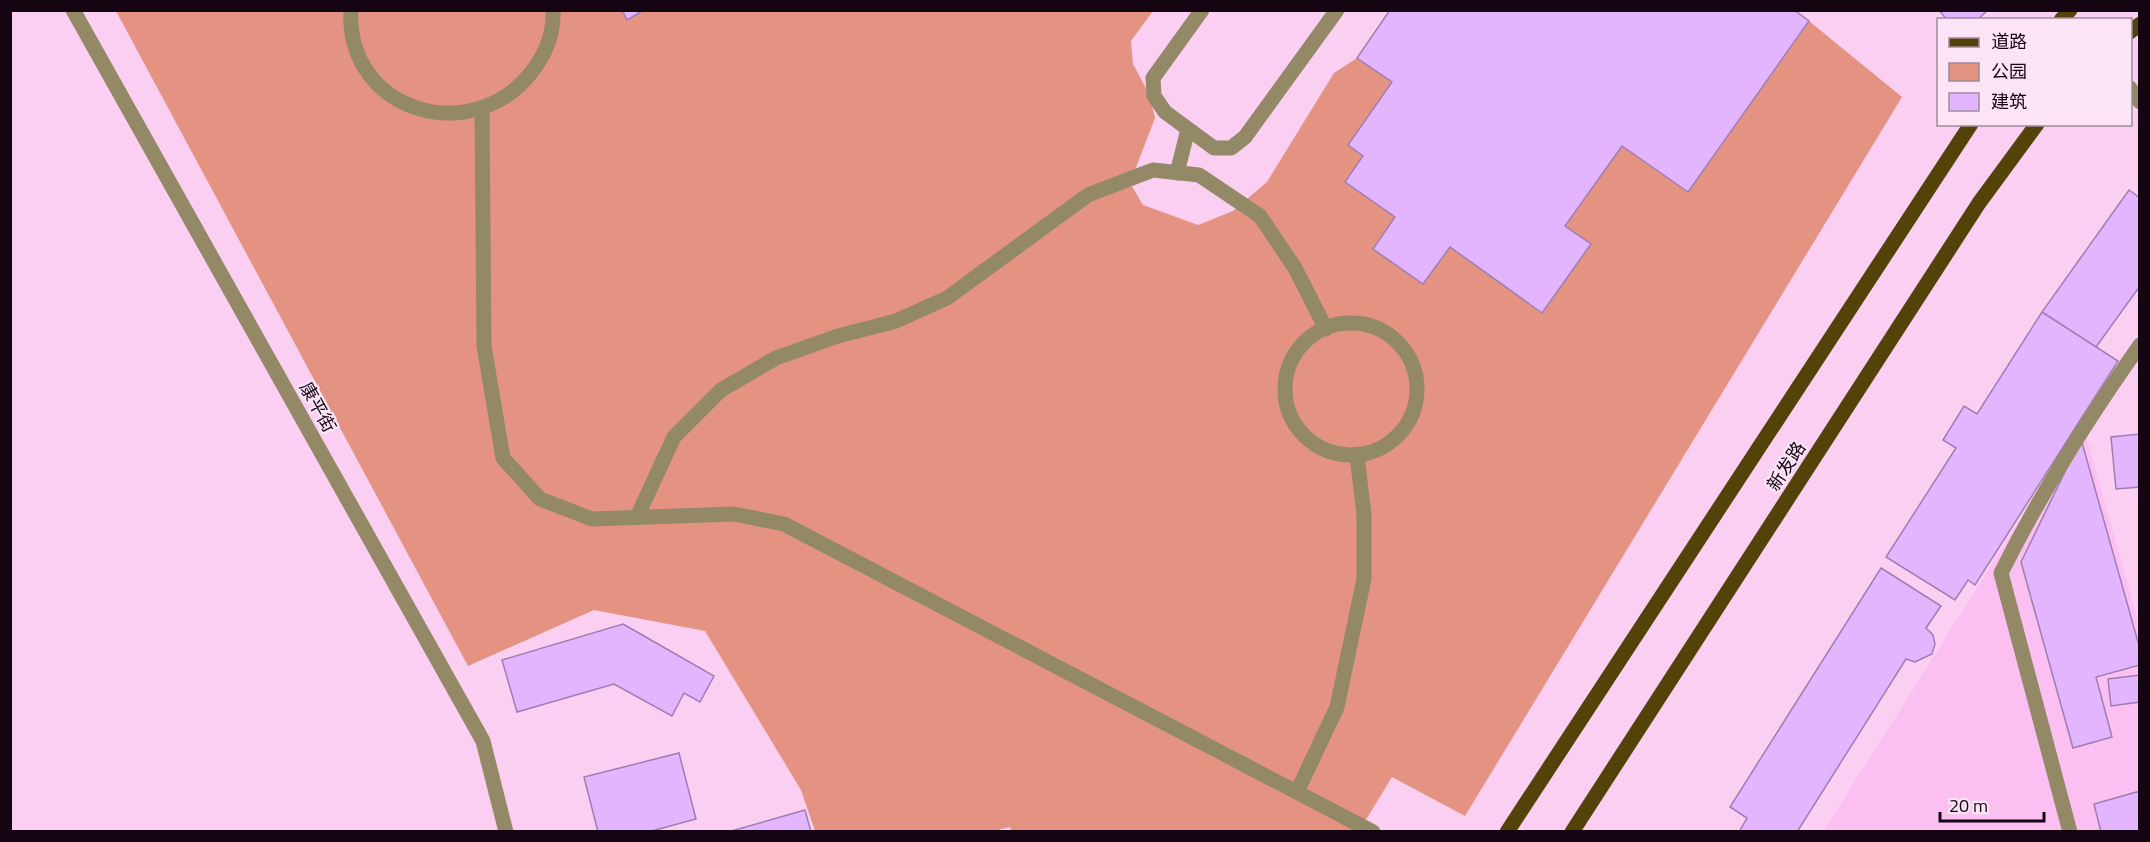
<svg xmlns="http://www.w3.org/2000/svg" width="2150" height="842" viewBox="0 0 2150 842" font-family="'Titillium Web','Noto Sans SC',sans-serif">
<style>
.built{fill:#fbc0f1}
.green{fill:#e49383}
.building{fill:#e2b5fe;stroke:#9e7eb1;stroke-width:1.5}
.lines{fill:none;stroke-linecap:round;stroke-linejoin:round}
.minor{stroke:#948967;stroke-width:15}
.major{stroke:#534309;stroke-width:15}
.labels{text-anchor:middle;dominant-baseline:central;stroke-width:4.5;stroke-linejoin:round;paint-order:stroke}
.street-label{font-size:18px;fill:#150513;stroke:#fae4f6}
</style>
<rect width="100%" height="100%" fill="#facff2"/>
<path class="built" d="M2076,431l10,5 53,188v207l-316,1z"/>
<path class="green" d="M116,11h1037l-22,30 2,23 16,30 6,24 -25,65 13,22 55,20 35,-14 34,-29 67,-109 23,-15 35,24 -44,63 15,11 -18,26 50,35 -22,32 50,35 27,-37 92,65 49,-68 -26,-18 57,-80 66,46 121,-171 93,76 -437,719 -73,-39 -33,54 -347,1 -2,-5 -21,5 -174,-1 -14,-41 -96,-159 -111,-21 -126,56z"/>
<path class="building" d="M622,10h22l-17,10z
M1390,10h404l15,11 -121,171 -66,-46 -57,80 26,18 -49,69 -92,-66 -27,37 -50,-35 22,-32 -50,-35 18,-26 -15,-11 44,-63 -35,-24z
M1939,10h48v1l-10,9h-30z
M2129,190l11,8v88l-44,61 -54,-35z
M2042,312l76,49 -143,224 -7,-5 -13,20 -69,-43 70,-109 -13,-8 21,-34 13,8z
M2140,434v53l-24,2 -5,-52z
M2081,439l59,210v16l-44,12 16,60 -39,11 -52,-186z
M1881,568l60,38 -15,22 7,7 2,9 -3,10 -17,8 -9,-3 -109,173h-58l8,-14 -17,-11z
M623,624l91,52 -14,26 -16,-9 -12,23 -58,-32 -97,28 -15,-52z
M2140,675v27l-29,4 -3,-27z
M679,753l17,66 -48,13h-50l-14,-55z
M2140,791v41h-39l-7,-28z
M805,810l6,22h-83z"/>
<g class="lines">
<path class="minor" d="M73,10l410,731 23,91
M351,10c-6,104 127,141 185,56 11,-16 18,-36 17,-56
M1202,10l-49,68 1,18 11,16 49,36h17l14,-11 92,-127
M2130,88l10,14
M482,110l2,236 19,112 37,41 52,20 142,-5 50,10 589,308
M1177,173l11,-44
M1285 389a66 66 0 1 1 132 0a66 66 0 1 1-132 0Z
M637,517l37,-80 47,-47 55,-32 62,-22 58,-15 51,-23 141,-103 65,-25 46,5 61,41 35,52 31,61
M1297,792l40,-85 27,-128v-64l-7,-59
M2070,832l-69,-259c40,-80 87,-155 139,-228"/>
<path class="major" d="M2061,20l9,-10
M2130,32l10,-8
M1507,832l464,-708
M1572,832l407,-629 58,-79"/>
</g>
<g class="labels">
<g class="street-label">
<text transform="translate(318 407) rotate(61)">康平街</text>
<text transform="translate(1786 466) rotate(-57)">新发路</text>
</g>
</g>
<rect width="2150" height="842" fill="none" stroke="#150513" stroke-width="24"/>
<rect x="1937" y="18" width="195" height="108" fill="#fae4f6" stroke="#9e8b9b" stroke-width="1.5"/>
<rect x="1949" y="38" width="30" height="9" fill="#534309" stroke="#9e8b9b" stroke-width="1.5"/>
<text x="1991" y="48" font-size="18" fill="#150513">道路</text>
<rect x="1949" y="63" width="30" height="18" fill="#e49383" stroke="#9e8b9b" stroke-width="1.5"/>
<text x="1991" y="78" font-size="18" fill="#150513">公园</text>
<rect x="1949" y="93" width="30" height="18" fill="#e2b5fe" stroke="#9e8b9b" stroke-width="1.5"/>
<text x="1991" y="108" font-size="18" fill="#150513">建筑</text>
<path d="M1940 812v9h104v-9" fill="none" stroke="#150513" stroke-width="3"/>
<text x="1949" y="812" font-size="18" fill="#150513" stroke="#fae4f6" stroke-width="4.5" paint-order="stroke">20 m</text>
</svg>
